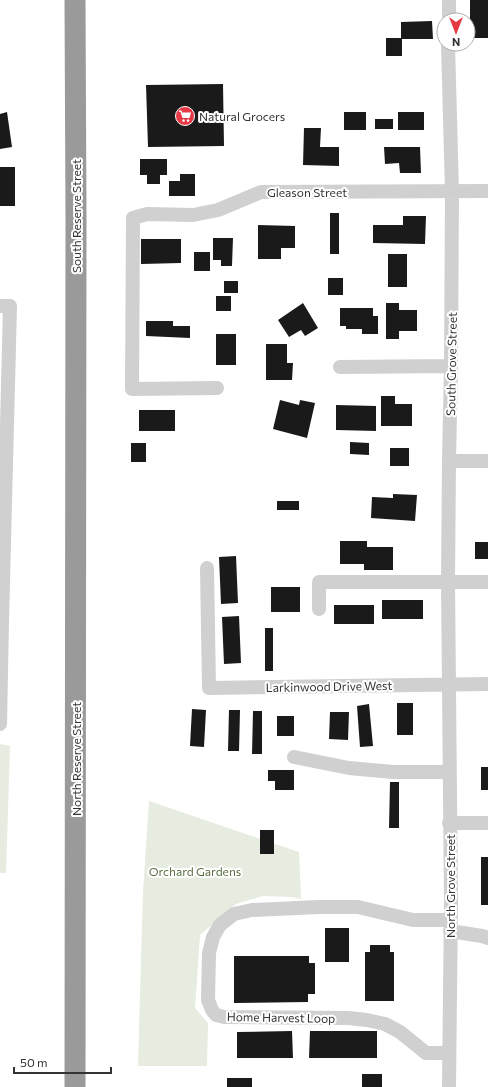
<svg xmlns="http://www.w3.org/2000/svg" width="488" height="1087" viewBox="0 0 488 1087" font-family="Commissioner,sans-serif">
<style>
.green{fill:#e6ecdf}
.building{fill:#1a1a1a}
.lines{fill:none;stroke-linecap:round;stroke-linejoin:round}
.minor{stroke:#d0d0d0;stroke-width:14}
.highway{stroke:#9a9a9a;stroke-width:21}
.labels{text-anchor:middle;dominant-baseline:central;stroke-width:4;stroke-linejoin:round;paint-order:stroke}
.poi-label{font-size:12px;fill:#333;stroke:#fff;text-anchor:start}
.street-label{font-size:12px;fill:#333;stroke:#fff}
.park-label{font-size:12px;fill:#56703f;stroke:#fff}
</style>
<rect width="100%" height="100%" fill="#fff"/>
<path class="green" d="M0,744l10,2 -4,127h-6z
M149,801l150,51 2,47 -9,-2 -29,-1 -27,8 -36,31 -5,73 13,15 -1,43h-69l5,-175z"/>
<path class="building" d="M470,0h18v38h-18z
M432,21l1,18h-31v17h-16v-18h15v-16z
M223,84l1,62 -76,1 -2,-62z
M7,112l5,35 -12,2v-35z
M344,112h22v18h-22z
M398,112h26v18h-26z
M375,119h18v10h-18z
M304,128h17l-1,19h19v19l-36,-1z
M384,147h36l1,26h-21l-1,-10 -14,1z
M140,159h27v16h-7v9h-13v-9h-7z
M0,167h15v39h-15z
M180,174h15v22h-26v-15h11z
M330,213h9v41h-9z
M403,216h23l-1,28 -52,-1v-18h30z
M258,225l37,1v22h-14v11h-23z
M213,238h20l-1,28h-11v-6h-8z
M141,239h40v24l-40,1z
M194,252h16v19h-16z
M388,254h19v33h-19z
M328,278h15v17h-15z
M224,281h14v12h-14z
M216,296h15v15h-15z
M303,303l15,25 -13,8 -4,-6 -12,7 -11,-17z
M386,303h13v7h18v21h-18v8h-13z
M340,308h33v8h5v18h-16v-5h-16v-3h-6z
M146,321h27v5h17v12l-44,-2z
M216,334h20v31h-20z
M266,344h21v19h6l-1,17h-26z
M381,396h14v8h17v22h-31z
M280,400l19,5 1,-5 15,3 -8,35 -34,-9z
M336,405l40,1v25l-40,-1z
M139,410h36v21h-36z
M350,442l19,1v12l-19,-1z
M131,443h15v19h-15z
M390,448h19v18h-19z
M393,494l24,1 -2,26 -44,-3 1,-21 21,1z
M277,501h22v9h-22z
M340,541h27v6h26v23h-29v-6h-24z
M475,542h13v17h-13z
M236,556l2,47 -17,1 -2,-47z
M271,587h29v25h-29z
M382,600h41v19h-41z
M334,605h40v19h-40z
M239,616l2,47 -17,1 -2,-47z
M265,628h8v43h-8z
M397,703h16v32h-16z
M369,704l4,42 -13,1 -3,-41z
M192,709l14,1 -2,37 -14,-1z
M229,710h11l-1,41h-11z
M253,711h9v43h-10z
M330,712h19l-1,28 -19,-1z
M277,716h17v20h-17z
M481,767h7v23h-7z
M268,770h26v20h-19v-9h-7z
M390,782h9v46h-10z
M260,830h14v24h-14z
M481,857h7v48h-7z
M325,928h24v34h-24z
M370,945h20v7h4v49h-29v-49h5z
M234,956h75v7h6v31h-7v8l-74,1z
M292,1031l1,27h-56v-26z
M310,1031h67v27h-68z
M362,1074h20v13h-20z
M227,1078h25v9h-25z"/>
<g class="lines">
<path class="minor" d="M449,20v-20
M448,44l4,148 -1,174 -2,95 -1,121 3,320 -2,185
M0,306h10l-8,316
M340,367l111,-1
M217,388l-85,1 1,-171 14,-4 46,1 25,-5 43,-18 227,-1
M449,461h39
M207,568l2,120 279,-4
M319,609v-27h169
M0,619l2,3 -2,102
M294,757l55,11 44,4h56
M449,823h39
M450,931l32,5 6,2
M449,1053h-23l-26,-21 -15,-8 -18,-4 -19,-2 -124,-1 -8,-2 -4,-5 -4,-10 1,-47 4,-16 7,-12 14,-11 18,-4 67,-3h39l55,13h37"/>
<path class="highway" d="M75,0l1,218 -1,869"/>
</g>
<defs>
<g id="supermarket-disc" transform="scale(1)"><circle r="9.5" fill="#e63946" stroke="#fff"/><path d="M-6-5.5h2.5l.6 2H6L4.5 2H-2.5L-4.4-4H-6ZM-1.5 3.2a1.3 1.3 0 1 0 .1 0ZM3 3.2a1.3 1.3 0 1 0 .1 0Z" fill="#fff"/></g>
</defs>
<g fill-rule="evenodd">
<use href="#supermarket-disc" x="185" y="116"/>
</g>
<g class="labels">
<g class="poi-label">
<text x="199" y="116">Natural Grocers</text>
</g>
<g class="street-label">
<text x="307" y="192">Gleason Street</text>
<text transform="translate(76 216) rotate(-90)">South Reserve Street</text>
<text transform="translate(451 364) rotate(-89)">South Grove Street</text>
<text transform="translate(329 686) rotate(-1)">Larkinwood Drive West</text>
<text transform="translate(76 759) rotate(-90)">North Reserve Street</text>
<text transform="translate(450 886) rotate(-90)">North Grove Street</text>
<text transform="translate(281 1017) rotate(1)">Home Harvest Loop</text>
</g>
<g class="park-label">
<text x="195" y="871">Orchard Gardens</text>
</g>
</g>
<g transform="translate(456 32) rotate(180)"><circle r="19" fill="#ffffff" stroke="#adadad"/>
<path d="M0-3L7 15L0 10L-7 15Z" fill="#e63946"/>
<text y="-6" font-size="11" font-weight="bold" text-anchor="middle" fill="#333333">N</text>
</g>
<path d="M14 1067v6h97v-6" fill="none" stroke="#333333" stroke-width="2"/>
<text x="20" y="1067" font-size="12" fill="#333333" stroke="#ffffff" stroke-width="3" paint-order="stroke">50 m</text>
</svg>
